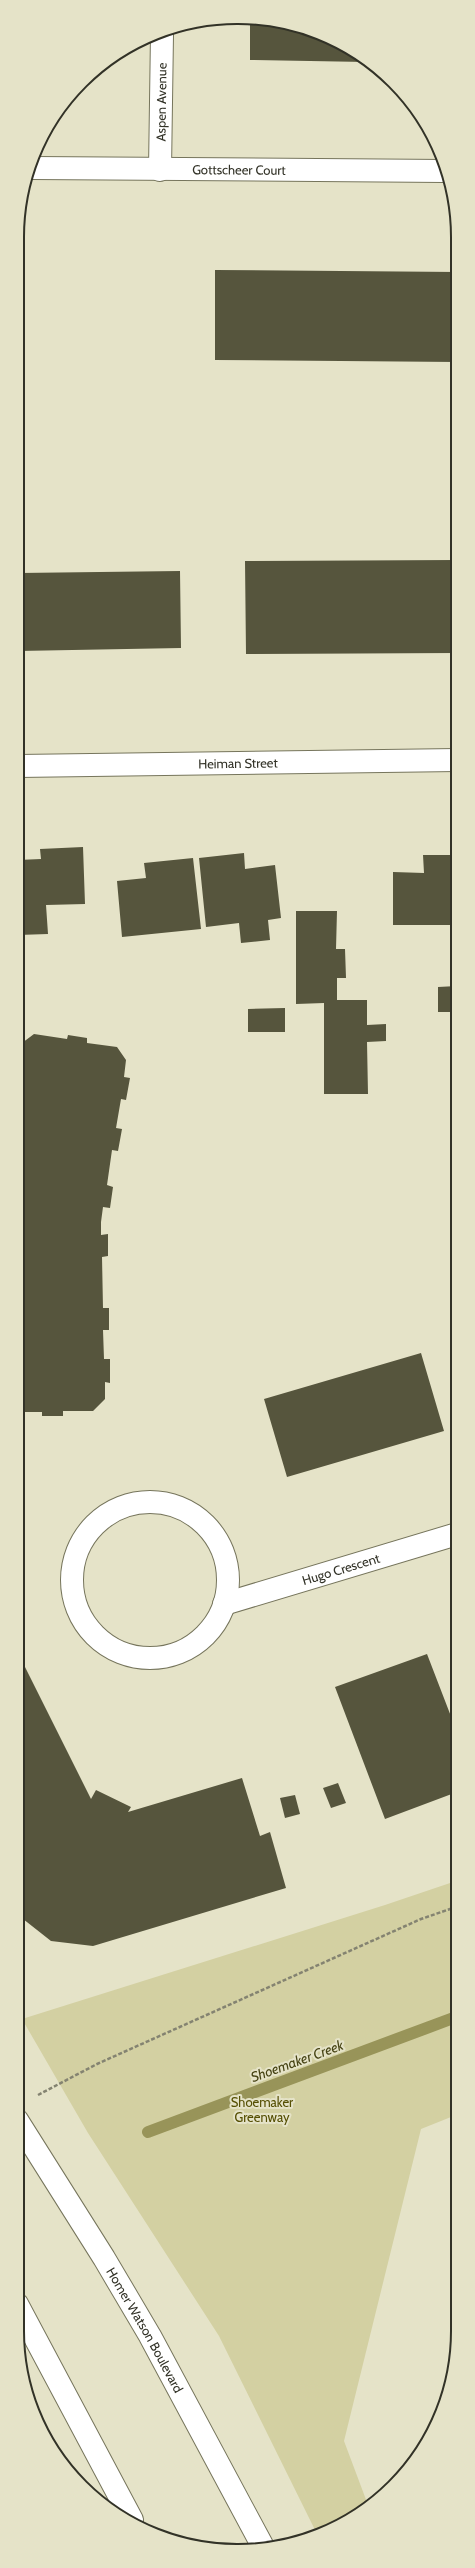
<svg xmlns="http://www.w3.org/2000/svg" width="475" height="2568" viewBox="0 0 475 2568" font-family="Cabin,sans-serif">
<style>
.green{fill:#d3d0a2}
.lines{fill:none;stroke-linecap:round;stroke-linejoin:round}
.stream{stroke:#989459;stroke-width:12}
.building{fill:#56553d}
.minor-casing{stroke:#76755c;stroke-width:24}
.secondary-casing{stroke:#76755c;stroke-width:24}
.path{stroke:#848371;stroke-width:2.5;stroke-dasharray:4 2;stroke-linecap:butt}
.minor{stroke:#fff;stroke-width:22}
.secondary{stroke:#fff;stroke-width:22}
.labels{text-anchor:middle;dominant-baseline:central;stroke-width:4;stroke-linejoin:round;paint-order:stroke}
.street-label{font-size:13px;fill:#323227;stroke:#e5e3c8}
.park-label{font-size:13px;fill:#554f03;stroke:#e5e3c8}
.water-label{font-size:14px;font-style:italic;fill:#464314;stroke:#e5e3c8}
.rim{fill:none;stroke:#323227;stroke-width:2}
</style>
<rect width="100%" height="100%" fill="#e5e3c8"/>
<path class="green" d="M456,1881v234l-35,14 -77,312 24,64 -51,29 -98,-198 -131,-203 -66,-114 363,-114z"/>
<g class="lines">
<path class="stream" d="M148,2132l308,-115"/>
</g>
<path class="building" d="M266,19l69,21 31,22 -116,-2v-40z
M215,270l242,2v90l-242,-2z
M457,560v93l-211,1 -1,-93z
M180,571l1,77 -163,3 1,-78z
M83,847l2,57 -39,1 2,29 -30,1v-75l23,-1 -1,-10z
M244,853l1,16 30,-4 6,53 -13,2 2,20 -29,3 -2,-20 -33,4 -7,-69z
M423,855h34v70h-64v-53l31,1z
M193,858l8,71 -79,8 -5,-56 29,-3 -2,-15z
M296,911h41l-1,38h9l1,29h-9v22h30v25l19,-1v17l-19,1 1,52h-44v-91l-28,1z
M457,986v26h-19v-25z
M285,1008v24h-37v-23z
M34,1034l33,5 1,-4 19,3v5l30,4 9,13 -2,17 6,1 -4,22 -5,-1 -5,29 6,1 -4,22 -6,-1 -5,35 6,2 -3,21 -7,-1 -2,15v13l7,-1v22l-6,1 1,51h6v22h-6l1,29h6v24l-5,-1v17l-12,12h-30v5h-21v-4h-24v-352l4,-17z
M421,1353l23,78 -157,46 -23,-78z
M18,1653l73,146 5,-9 35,17 -3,5 114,-34 18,58 10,-4 16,56 -193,58 -42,-5 -33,-26z
M427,1654l30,78v60l-72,27 -50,-132z
M338,1783l8,20 -15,5 -8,-20z
M295,1795l5,19 -15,4 -5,-20z"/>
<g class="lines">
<g class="minor-casing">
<g id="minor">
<path id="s1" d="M33,168l412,3"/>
<path id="s2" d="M160,170l2,-136"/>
<path id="s3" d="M18,766l439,-6"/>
<circle cx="150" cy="1580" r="78"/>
<path id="s4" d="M224,1604l233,-70"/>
</g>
</g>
<g class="secondary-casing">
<g id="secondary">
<path id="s5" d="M17,2120l87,138 46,78 112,209"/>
<path d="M17,2304l115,216"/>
</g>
</g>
<path class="path" d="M38,2095l59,-31 324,-145 35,-12"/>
<use href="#minor" class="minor"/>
<use href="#secondary" class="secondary"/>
</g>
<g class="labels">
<g class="street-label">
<text stroke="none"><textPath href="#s2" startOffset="68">Aspen Avenue</textPath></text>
<text stroke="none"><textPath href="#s1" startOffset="206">Gottscheer Court</textPath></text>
<text stroke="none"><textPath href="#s3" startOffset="220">Heiman Street</textPath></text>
<text stroke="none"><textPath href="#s4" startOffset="122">Hugo Crescent</textPath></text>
<text stroke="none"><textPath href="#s5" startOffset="246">Homer Watson Boulevard</textPath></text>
</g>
<g class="park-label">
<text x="262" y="2102">Shoemaker<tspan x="262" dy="15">Greenway</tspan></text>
</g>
<g class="water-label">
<text transform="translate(297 2061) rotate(-20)">Shoemaker Creek</text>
</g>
</g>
<path d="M0 0H475V2568H0ZM237 24H238A213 213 0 0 1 451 237V2331A213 213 0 0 1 238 2544H237A213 213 0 0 1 24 2331V237A213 213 0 0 1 237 24Z" fill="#e5e3c8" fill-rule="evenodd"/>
<path class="rim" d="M237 24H238A213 213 0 0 1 451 237V2331A213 213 0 0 1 238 2544H237A213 213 0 0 1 24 2331V237A213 213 0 0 1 237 24Z"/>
</svg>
